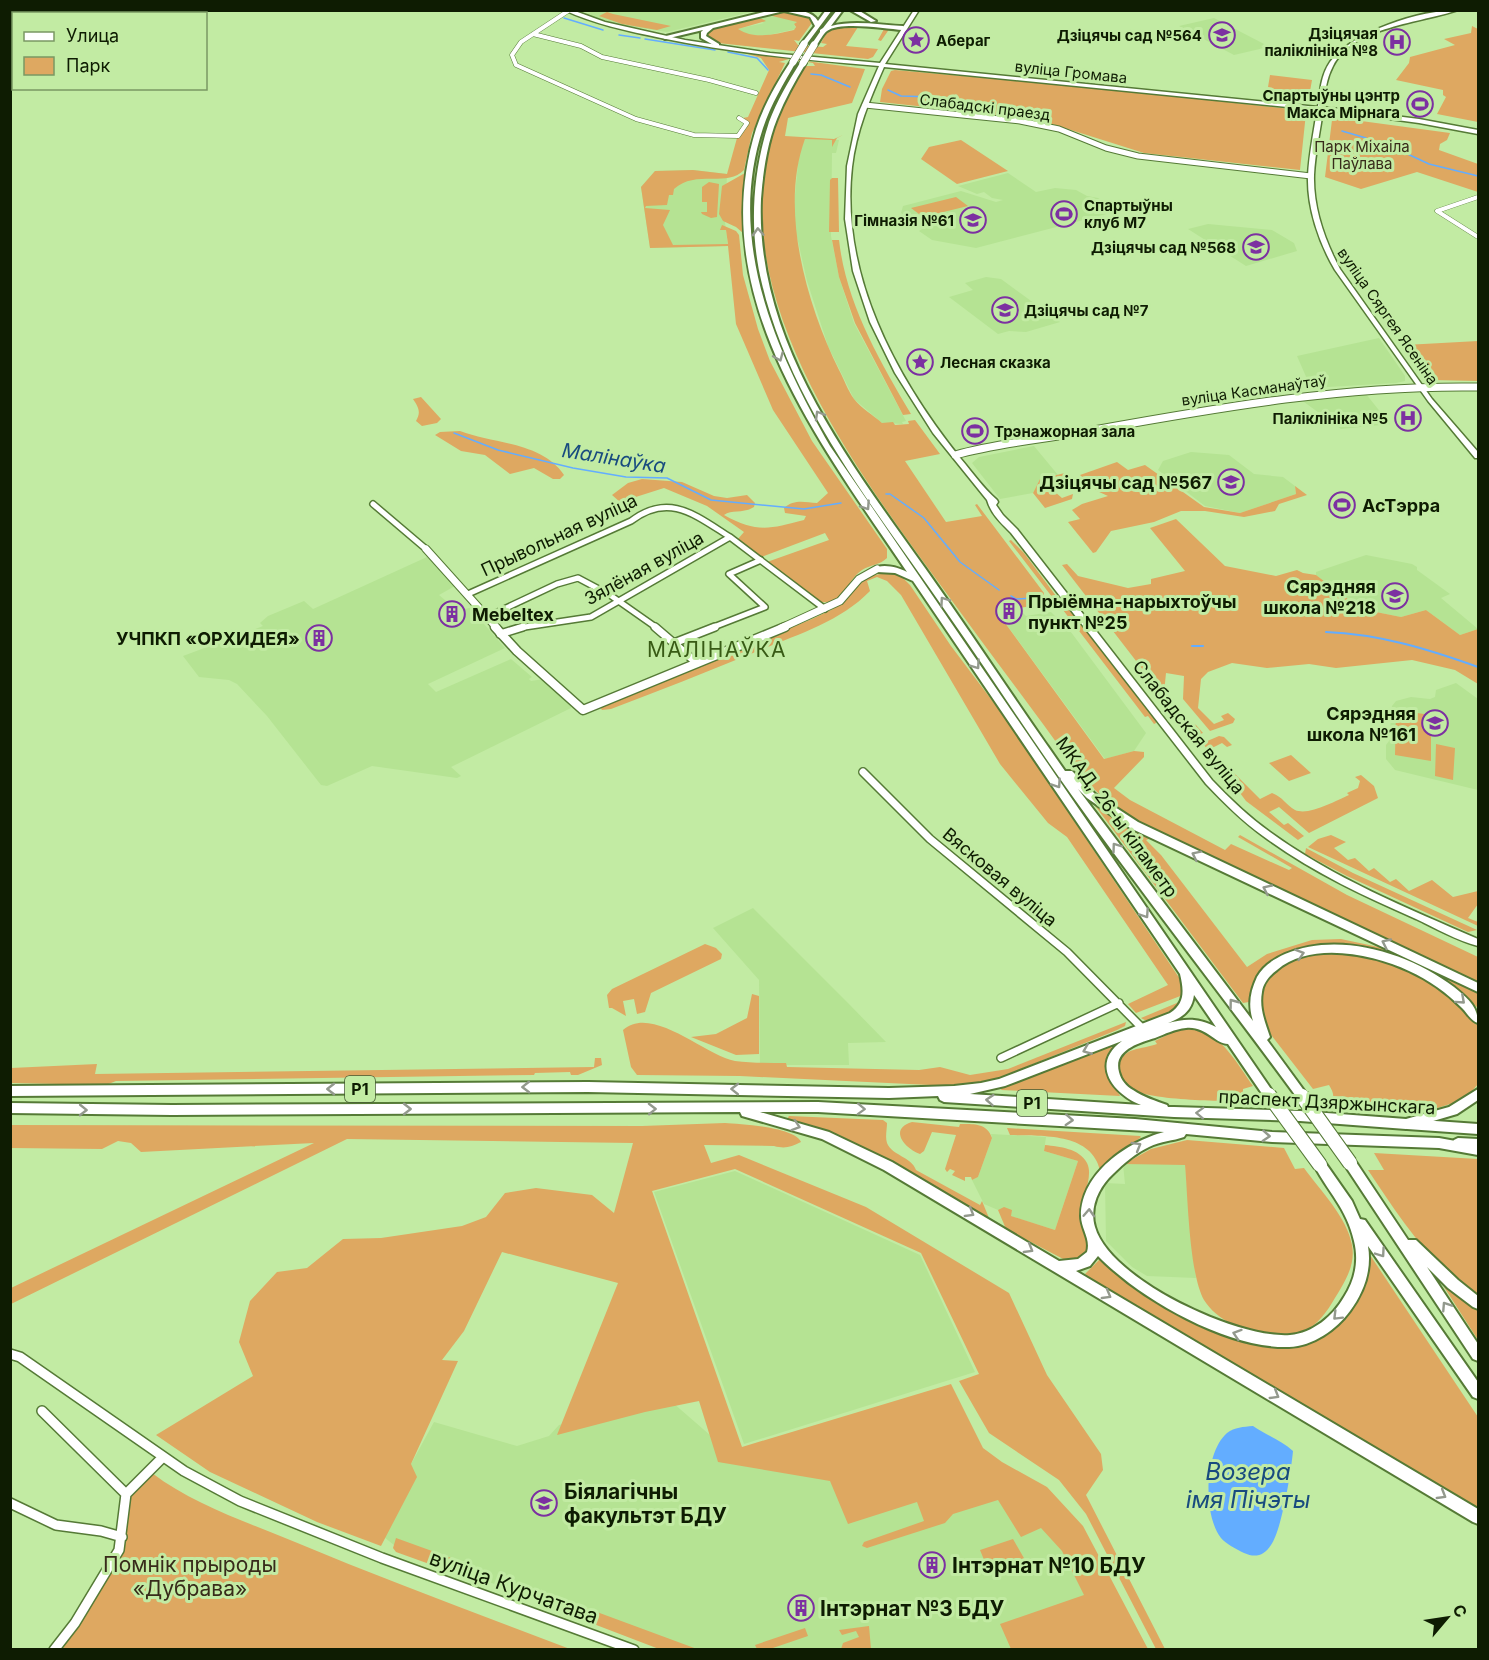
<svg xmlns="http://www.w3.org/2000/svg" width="1489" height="1660" viewBox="0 0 1489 1660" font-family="Inter,sans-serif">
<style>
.built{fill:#b5e393}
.green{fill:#dea861}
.water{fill:#63adff}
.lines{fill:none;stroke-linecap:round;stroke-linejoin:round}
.stream-far1{stroke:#63adff;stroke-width:1.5}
.stream{stroke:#63adff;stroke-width:2}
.minor-far3-casing{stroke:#557a36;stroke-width:5}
.minor-far2-casing{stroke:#557a36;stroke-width:8}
.minor-far1-casing{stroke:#557a36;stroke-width:10}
.minor-casing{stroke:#557a36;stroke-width:12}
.tertiary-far2-casing{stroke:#557a36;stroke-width:7}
.tertiary-far1-casing{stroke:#557a36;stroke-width:9}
.tertiary-casing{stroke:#557a36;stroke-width:11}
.secondary-casing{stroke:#557a36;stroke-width:3}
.primary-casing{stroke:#557a36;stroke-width:4}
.trunk-casing{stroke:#557a36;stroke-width:4}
.minor-far3{stroke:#fff;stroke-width:4}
.minor-far2{stroke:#fff;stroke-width:5}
.minor-far1{stroke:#fff;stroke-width:7}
.minor{stroke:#fff;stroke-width:9}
.tertiary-far2{stroke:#fff;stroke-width:5}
.tertiary-far1{stroke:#fff;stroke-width:7}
.tertiary{stroke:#fff;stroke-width:8}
.secondary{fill:#fff;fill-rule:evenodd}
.primary{fill:#fff;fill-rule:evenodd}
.trunk{fill:#fff;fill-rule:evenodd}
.trunk-bridge-far1-casing{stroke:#557a36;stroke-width:8;stroke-linecap:butt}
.trunk-bridge-casing{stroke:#557a36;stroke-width:16;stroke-linecap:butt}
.trunk-bridge-far1{stroke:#fff;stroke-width:7}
.trunk-bridge{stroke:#fff;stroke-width:14}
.oneway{stroke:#93998d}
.labels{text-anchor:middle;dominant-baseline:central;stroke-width:6;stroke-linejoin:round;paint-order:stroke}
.far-poi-label{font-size:15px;font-weight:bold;fill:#0e1c02;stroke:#c2eba3;text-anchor:end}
.far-street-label{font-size:15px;fill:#0e1c02;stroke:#c2eba3}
.far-park-label{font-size:15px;fill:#382b1a;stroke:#c2eba3}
.shield{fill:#c2eba3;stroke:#445a32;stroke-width:1.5}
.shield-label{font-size:16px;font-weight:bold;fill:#0e1c02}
.poi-label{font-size:18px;font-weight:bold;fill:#0e1c02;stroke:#c2eba3;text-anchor:end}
.street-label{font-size:18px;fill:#0e1c02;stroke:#c2eba3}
.water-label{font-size:20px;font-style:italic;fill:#184b7f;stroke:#c2eba3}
.quarter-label{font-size:21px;letter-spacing:1.5px;fill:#385b15;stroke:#c2eba3}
.near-poi-label{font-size:21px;font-weight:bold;fill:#0e1c02;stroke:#c2eba3;text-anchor:start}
.near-park-label{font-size:21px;fill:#382b1a;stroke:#c2eba3}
.near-street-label{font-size:21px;fill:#0e1c02;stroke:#c2eba3}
.near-water-label{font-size:24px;font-style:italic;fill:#184b7f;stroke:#c2eba3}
</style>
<rect width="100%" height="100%" fill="#c2eba3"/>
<path class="built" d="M598,10l157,1 -88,21 -46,-7 -37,-11z
M771,13l-2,2 2,1 18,3 9,3 -4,2 2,5 -32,7 -19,-2 -8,-5 27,-6 -12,-5z
M1214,18l52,27 -5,1 3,2 -30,7 -55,-29z
M805,139l34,1 -3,13h-4l-1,83 8,41 15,46 52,98 -4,1 1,2 -21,-1 -28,-24 -26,-53 -21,-65 -12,-53 -1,-23 5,-51z
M693,170l34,4 -2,48 3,24 -78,2 -9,-61 14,-16z
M1008,173l28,19 19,-4 21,2 11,6 11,2 20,13 -142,37 -44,-8 -13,-9 3,-2 -21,-16 2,-7 58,-15 35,11 7,-2 -11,-2 -8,-6 -7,2 -19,-8z
M1208,224l64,6 22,13 3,8 -51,15 -58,-37z
M986,277l15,2 59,43 -34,10 -17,-1 -11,3 -49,-37 24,-7 -8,-7z
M1379,338l26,38v5l-9,2 -85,5 -14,-32z
M1366,394l24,30 -49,5 -41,-30z
M1034,446l24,29 -18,4 -7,14 -33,6 -28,-36 7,-6z
M1191,452l38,3 25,19 29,3 12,9 1,8 -56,19 -35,-7 -47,-36 5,-9z
M1366,555l46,9 5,3v3l33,24 -9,4 37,31 -18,6 -34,-25 -25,7 -40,-8 -45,-34v-3z
M427,557l28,29 -16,9 19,16 15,-4 10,8 1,9 21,24 -77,36 8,8 75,-33 21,18 -3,2 2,2 13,-2 28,26 -1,3 -120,59 10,9 -4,2 -85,-12 -45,20 -6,-1 -54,-69 -30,-32 -8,-4 -30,-3 -16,-21 80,-30 -3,-3 8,-7 36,-15 9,8z
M1022,612l4,4 25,-4 4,4h4l87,117 -12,18 -29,8 -104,-142z
M1456,683l22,16v91l-83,-20 -9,-11v-14l3,-4 3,-35 4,-5 15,-4 19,2 5,-2 1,-7z
M753,908l95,95 38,39 -38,1 1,22h-89l-1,-85 -46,-52z
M991,1134l55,3 -2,14 34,10 -23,69 -45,-14 1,-6h-13l-14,-6 -12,-24 6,-3 14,-39z
M1123,1164h62l11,114 -49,-2 -15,-9 -26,-26 -1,-58 20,1z
M735,1171l185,84 55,117 -231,72 -90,-252z
M665,1396l76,66 263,22 66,63 30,53 -82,49h-346l-273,-100 -24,-19 59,-108 83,24 32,-10 10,-11z"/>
<path class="green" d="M786,11l22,4 6,5 -15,21 -5,-1 4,5 25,2 4,-3 -6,-1c3,-5 6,-13 11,-15 17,-8 41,-2 58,0l-9,13 -3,-1 6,-11 -26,-2 -12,19 32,3 -5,8 -5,2 -150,-16 -13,-7v-4c12,-7 50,-19 61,-11l-28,8c17,11 37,5 56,1l2,-3 -2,-3 3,-2 -29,-7z
M607,12l6,2 58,12 -14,4 -35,-6 -23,-8z
M1472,26l6,3v93l-41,-8 9,-17 -3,-2v-5l-47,-10 13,-17 1,-6 45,-12 -11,-6 27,-6z
M741,52l124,17 -13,34 -64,15 -3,18 49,3 9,-4 -6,3 -5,9h-3h3v-7l-27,-1c-26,71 2,166 34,231 5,9 9,21 15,29 7,9 19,16 28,24l11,-1 2,3 14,-1 -1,-3 7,-1 25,34 -35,7 41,61 36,-6 -7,-11 2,-1 67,89 -3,12 -38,5 3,5 -6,1 104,143 30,-8 10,1v5l-30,31 16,12 95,50 6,-6 58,26 3,-2 -54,-31 2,-2 107,60 131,62v25l-337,-160 -33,-20 -26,-24c-47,-66 -96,-130 -143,-195 -102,-139 -253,-344 -134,-517h10l-2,-3 -24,-4 -10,3 6,1 -33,70 -8,37c-17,18 -48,-1 -70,19l-1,6h-4l-2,10 -21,1 -1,2 25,2 -7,15 10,20 55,-1 -2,-14h-6l2,-5 14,6 3,4 4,40 15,54 12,32 42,80 75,108v9c-7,7 -17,7 -25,12 -17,12 -17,35 -42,32l-53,-40 62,-22 -4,-7 -64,24 -23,-18 6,-7 -37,-26 -43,-18 -44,14 -8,-7 16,-12 14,-4 40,3 32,14 13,2 20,-3 8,8 -1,4c-11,7 -22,2 -30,8 32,18 46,14 80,5l2,-4 -21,-3 -1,-5c10,-9 20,-6 33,-5l11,-10 -55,-83 -37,-86 -8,-78 -78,2 -9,-61 14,-16 38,-1 34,4 10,-36 12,-15 -6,-5 5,-1 21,-47 -8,-12z
M895,70l213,19 191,21 7,3 -6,57 -156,-17 -108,-34 -156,-17 2,-13 9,-18z
M1270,75l42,5 -3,17 -42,-4z
M1339,118l111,15 -3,7 -7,4 -1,6 39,14v28l-61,-20 -56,17 -36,-12 7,-57z
M961,140l47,31 -51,13 -36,-25 8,-12z
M745,173l-3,33 1,27 -7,-6 -13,-6 -4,-7 3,-28z
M832,178h6l1,54h-10l1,-52z
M709,182l10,2 -2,33 -6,1 -9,-4 -1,-2h6v-10h-5v-15z
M956,197l12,9 -45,11 -12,-9z
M832,240h7c7,63 40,120 72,174l-8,1 -48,-92 -16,-46z
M1478,341v40l-46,-1 -27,-35z
M421,397l20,22 -4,4 -15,3 -6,-5c5,-9 3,-13 -3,-22z
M460,431c34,13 82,11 104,44l-4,4h-7l-19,-11 -24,6 -25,-19 -24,-4 -26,-16 5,-3z
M1117,462l11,8 17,-5 59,42 36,6 56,-19 -1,-8 12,9 -28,9 -4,7 -31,6 -39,-6h-24l-27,11 -43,9 -15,21 -3,1 -25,-31 12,-3 -8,-9 10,-6 26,-8 -11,-5 -17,-16z
M1065,473l5,4 -23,8 15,13 11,-4 -1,5 -27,9 -12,-15 7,-14z
M1176,519l49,47 51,10 21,-6 6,3 13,2 45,34 40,8 25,-7 34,25 18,-6v55l-23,-14 -43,-10 -76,8 -27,-4 -42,4 -35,-5 -24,9 -7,7 -3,29 16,16 10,-4 -3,-4 7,-3 7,6 -2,4 -23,8 -27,-32 1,-23 -18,-3 -2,20 23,28 9,4 7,8 -9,3 -132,-171 5,-1 11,12 50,12 23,-4v-5l34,-8 -35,-43z
M1011,540l13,13 38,51 -3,2 -50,-65z
M887,573l13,2 10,10 41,61 52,69 179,267c4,8 7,16 3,24 -6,10 -36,19 -44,12l43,-18 -1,-5 -47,18 -8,-9 40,-19 -101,-148 -19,-14 -48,-59 -99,-169 -14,-14 -10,-4 -10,4 3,10c-31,32 -77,45 -117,62 -47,19 -94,38 -142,56l-9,1 -2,-3 212,-88 21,-10 36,-33z
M1068,609l4,3 84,107v4l-2,1 -6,-8 -3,1 -82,-107z
M1396,710l35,5v46l-36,-6z
M1219,736l5,1 8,8 -5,2 -5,-4 -12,6 50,50 12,-6c11,4 14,12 23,17 14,6 40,-9 54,-15l-2,-2 11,-5 2,-7 -5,-4 6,-2 13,11 4,12 -69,35 -30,-26 -10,5 15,13 4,-2 16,13 -6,4 -52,-39 -42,-56 1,-3z
M1436,744l19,4 -2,32 -18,-4z
M1291,755l20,18 -22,8 -20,-18z
M1090,799l23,18 38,21 -5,2 15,15 86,112 20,-13 45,-14 29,-1 42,9 95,44v16l-31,-27 -58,-25 -81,-7 -52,30 -7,23 -6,1z
M1331,835l15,7 -12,6 14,12 7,-2 14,13 5,-3 16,14 6,-3 13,12 23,-11 21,17 25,-6v13l-10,14 10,4v4l-170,-79 10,-8z
M1306,848l47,25 124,57 -9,2 -121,-56 -42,-22z
M705,944l11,4 6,6 -1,5 -70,34 -6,19 -8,2 -3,-15 -11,2 3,15 -14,-8h-3l-2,-13 5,-6z
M1327,953c50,1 98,19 134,54 6,6 15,13 17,21 4,11 0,42 0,56l-12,14 -13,8 -3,-2 -25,8h-15l-18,-3 -8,1 -54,-3c5,-9 4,-14 -1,-22l-16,4 -45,-58c-27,-51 15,-72 59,-78z
M752,994l7,2v58l-23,1 -45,-18 25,-3 31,-16z
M1126,1022l-1,4 -8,4 -126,51 -18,4 -22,1 -211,-10 -103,-1 -6,-8 -8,-37c29,-26 81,25 112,31 16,2 34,2 51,2l1,4 132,3 21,-3 30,8 38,-6z
M1194,1028c28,6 44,37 59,58l-10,3v5l3,8c-26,-2 -107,0 -122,-18 -4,-4 -5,-12 -7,-17 7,-21 24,-17 40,-23l-2,-3 22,-11z
M1123,1040l1,2c-14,9 -25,21 -15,38 3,6 9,11 11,16l-119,-6 1,-3z
M595,1058h6l1,7 -24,10h-7l-1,-3 -35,1 -1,2 -418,6 -10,4 -95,-2v-15l86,-4 -2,10 499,-7z
M789,1116l94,4 4,3c0,6 -2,14 0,20 5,13 24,13 29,27l64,35 2,-4 7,17 -88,-51 -62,-32 -52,-16z
M912,1122l47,5 1,-3c14,0 27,-1 32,14l-14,39 -6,3 -1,-3h-6v4l-13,-6 3,-4 -5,-2 -3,3 -2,-3 11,-34 -24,-3 -8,19 -4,3c-15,-5 -32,-25 -8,-32z
M725,1123c16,1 70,4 76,19 -10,5 -16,7 -27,4l-70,-1 7,18 28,-8 127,52 143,86 38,82 54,79 2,16 -17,25 79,154h-9l-70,-135 -27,-34 -70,-47 -30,-52 20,-7 -58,-121 -186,-84 -83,22 90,256 209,-63 32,64 19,14 45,25 36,39 65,123h-137l-11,-25 84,-29 -22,-44 -21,-23 -20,9 -23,-37 -45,14 -8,9 -78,25 -5,-2 2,-4 60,-21 -7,-19 -69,22 -18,-43 -112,-19 -19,-61 -54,11 -88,23 61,-152 -116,-31 -38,79 -22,29 16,1 -47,103 6,13 -36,69 -64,-24 -107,-50 -54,-37 97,-59 -14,-34 11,-41 27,-29 30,-4 36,-29 38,-1 81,-12 24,-9 19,-24 31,-5 56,7 22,18 19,-70 -286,-4 -336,165v-16l303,-145 -173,9 -10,-9 -13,-2 -16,8 -91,-1v-23l631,1z
M1007,1128l133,8 1,1 -41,33c-9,-38 -59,-34 -90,-35z
M1187,1140l97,8 11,21 9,-1c16,22 43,49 48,77 3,16 -3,29 -11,43 -8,13 -15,27 -27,37 -30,23 -91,6 -110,-25 -15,-27 -16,-102 -19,-135l-61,-1 27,-15z
M1045,1145c15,2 34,3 42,18 7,14 -6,35 -6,51 0,20 17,29 -2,46l-12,1 -61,-32 -8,-19 6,-3 8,3 -1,6 44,14 23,-69 -34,-10z
M1374,1153l104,6v138c-48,-32 -78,-79 -110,-127h16z
M1370,1255l108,162v94l-382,-228 -11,-9 16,-16 12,12 49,36 54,25 31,10 85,-12 19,-20 17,-38z
M1444,1287l4,1 30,23v29z
M152,1473c42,32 95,49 143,69 91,38 183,72 275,107l-508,1 58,-94 6,-24 3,-37z
M396,1538l61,22 -11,10 -50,-18 -3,-4z
M1013,1539l19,33h-7l-5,-11 -31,11 -9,-22z
M578,1605l119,44h-38l-81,-31z
M869,1626l2,23h-30l2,-6 16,-6 -3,-6 -14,4 -3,-5z
M805,1628l3,8 -38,13h-13l-2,-4z"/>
<path class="water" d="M1253,1426c13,9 28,14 40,25 -2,21 -11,78 -22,94 -7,11 -16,13 -27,8 -8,-4 -18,-9 -23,-15 -18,-23 -17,-85 6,-105 8,-6 16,-6 26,-7z"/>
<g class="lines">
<path class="stream-far1" d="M564,18l39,12
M619,35l21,3
M645,39l70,11
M728,52l29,6 11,12
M811,74l10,1 29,12
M888,90l13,6 33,1
M1342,131l24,7
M1384,143l45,21 49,12
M454,433l44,17 75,18 53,9 41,1 44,22 93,9 37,-6
M886,494h4l34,24 36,44 39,28
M1011,596l5,3 20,-1"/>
<path class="stream" d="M1326,632c53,2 102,17 152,35
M1192,646h11"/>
<g class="minor-far3-casing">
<path id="minor-far3" d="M568,11l-47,31 -9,13 4,10 120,54 58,16 44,1 9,-13 -8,-5
M533,34l48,12 21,11 107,23 47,13
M1478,197l-41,14 41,26"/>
</g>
<g class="minor-far2-casing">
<path id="minor-far2" d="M373,504l53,45
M730,537l95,72
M468,594l163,-73c38,-29 64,-6 99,16l-139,80 -73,11
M487,617l70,-33 21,-6 32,17 47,33
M711,628l54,-21 -36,-33 32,-14"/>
</g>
<g class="minor-far1-casing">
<path id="minor-far1" d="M655,627l42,36
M500,634l23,-7
M674,643l41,-16
M863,772l67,67 137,113 77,78
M1001,1058l118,-55"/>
</g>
<g class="minor-casing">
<path id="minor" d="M10,1354l10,3 164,114 56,30 142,57 252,92
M42,1411l84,83
M10,1503l46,22 45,6 21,6
M54,1650l21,-27 44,-73 7,-56 37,-37"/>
</g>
<g class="tertiary-far2-casing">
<path id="tertiary-far2" d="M865,105l155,16 39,8 47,19 32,8 173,20"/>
</g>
<g class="tertiary-far1-casing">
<path id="tertiary-far1" d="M955,455c46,-13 93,-16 139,-25 128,-23 254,-45 384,-43
M426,549l71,79
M781,628l59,-27 19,-22 18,-10"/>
</g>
<g class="tertiary-casing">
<path id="tertiary" d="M495,627l22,24 66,59 202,-83"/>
</g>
<g class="secondary-casing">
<path id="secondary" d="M564,10h8l33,12 80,18 85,13 110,10 34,-53h5l-34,54 433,43c2,-16 3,-32 12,-45 23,-31 91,-52 128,-52 -37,13 -104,16 -125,56 -7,13 -8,27 -10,41l96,12 59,11v4l-59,-11 -96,-13c-3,22 -8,44 -9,65 -1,33 11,66 26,94l92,130 46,53v6h-3l-47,-57 -93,-131c-16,-27 -28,-62 -27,-94 1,-22 6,-45 9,-66l-433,-43c-14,32 -28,64 -32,100 -12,107 43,210 109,292 12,14 22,29 36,41l1,2 -2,3 7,10 14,14 195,251c18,19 37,37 58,52 63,46 137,76 208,107v7c-20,-5 -43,-18 -62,-27 -53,-23 -106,-48 -153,-83 -21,-15 -39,-33 -57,-52l-195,-251c-10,-10 -20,-19 -24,-33l-54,-67 -38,-60 -25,-51 -17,-51 -8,-52 2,-53 11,-52 21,-48c-73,-6 -146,-13 -218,-28 -33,-7 -67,-14 -97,-28z"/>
</g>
<g class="primary-casing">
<path id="primary" d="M1407,1119l71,5v10l-71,-5 -4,-2 -2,-3 2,-3z
M1458,1138l20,1v10l-24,-3 -2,-3 2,-3z"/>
</g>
<g class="trunk-casing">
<path id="trunk" d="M772,10c15,0 38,-3 46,11l8,-11h6l-26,35 -2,1 -3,-2 14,-18 -5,-9 -26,-6 -71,17 -6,5 -1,3 13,8v2l-2,1 -16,-9v-6l2,-2 -38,9 -3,-2z
M837,10h6l-12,16c24,-6 48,-1 72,0l3,2 -3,2c-17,-1 -62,-9 -76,1 -4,3 -8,11 -11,15h-4l-1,-1 9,-13v-2l3,-2z
M850,10h8l18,11 -5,1z
M793,60l3,2c-12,21 -25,42 -33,66 -37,112 12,222 67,318l445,649 -2,3 -4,2 -4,-2 -37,-54c-13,0 -22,-18 -42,-16 -11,1 -21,6 -31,10 -16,5 -42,12 -36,34 2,8 7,14 14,18 10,7 23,11 34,15l1,2h6l126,4 106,8 43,-12 29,-18v11l-21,14 -51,15 -106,-8 -126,-4 -230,-15 -4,-2 -2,-4 -49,2 -301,-6 -578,4v-10l578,-4 301,6 65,-2 27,-3 18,-4 171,-66c15,-10 14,-22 10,-39l-267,-393 -18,-8 -18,-1 -4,-3c9,-6 25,-2 34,3 -87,-129 -203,-277 -151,-443 8,-24 21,-47 35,-68zM1194,995l22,32c-17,-9 -30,-9 -48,-4 14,-5 24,-12 26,-28zM1122,1041c-32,23 -9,53 19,64l-171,-11 35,-8z
M803,61l3,2c-11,18 -21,36 -29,56 -10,25 -14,53 -16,80 -6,141 87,261 164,369 42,59 82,120 124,180l16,23h7l23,23 43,28 340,161v9l-348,-164 -43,-30 -9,-9 175,232c-5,-16 -3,-29 4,-44 6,-11 17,-18 28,-23 54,-23 124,-1 169,33 13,11 24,19 24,36 -7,-2 -10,-9 -16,-15 -15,-15 -33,-28 -53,-37 -36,-17 -98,-30 -132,-1 -7,5 -14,13 -15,22 -3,16 3,30 8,45l-3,3 41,56 -2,3 -4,2 -4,-2c-74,-101 -152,-200 -225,-302 -43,-60 -82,-121 -124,-181 -71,-104 -157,-207 -187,-332 -13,-52 -10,-110 7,-162 8,-21 19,-40 31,-59z
M818,1102l317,17 137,13 167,6 39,7v10l-39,-7 -167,-6 -86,-8 -2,3c-11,4 -23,4 -35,10 -13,6 -25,16 -36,27 -14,13 -24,33 -18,53 15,53 143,112 195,108 23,-2 43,-19 54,-38 11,-17 15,-36 10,-56 -7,-32 -26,-49 -40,-76l2,-4 4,-1 4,1 28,40 8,18 5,1 113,162v17l-5,-2 -105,-151c4,24 -4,46 -18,65 -14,19 -37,35 -61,36 -62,2 -149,-48 -191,-91l-8,10 -14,5 402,238v15l-5,-2 -589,-352 -62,-31 -80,-23 -2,-4 -568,3 -162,-2v-10l162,2zM760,1112h58l346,20c-37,10 -83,41 -83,84 0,13 10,23 6,36l-9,7 -19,2 -167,-99 -63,-30z
M1350,1158l4,1 54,81h8l42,40 20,16v13l-5,-2 -25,-19 -21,-21 51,77v17l-5,-2 -127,-192 -2,-4 2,-4z"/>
</g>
<use href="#minor-far3" class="minor-far3"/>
<use href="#minor-far2" class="minor-far2"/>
<use href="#minor-far1" class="minor-far1"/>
<use href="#minor" class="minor"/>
<use href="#tertiary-far2" class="tertiary-far2"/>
<use href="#tertiary-far1" class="tertiary-far1"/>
<use href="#tertiary" class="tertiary"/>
<use href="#secondary" class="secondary"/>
<use href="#primary" class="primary"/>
<use href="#trunk" class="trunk"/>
<g class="trunk-bridge-far1-casing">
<path id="trunk-bridge-far1" d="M793,62l11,-18
M803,63l11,-18"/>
</g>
<g class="trunk-bridge-casing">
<path id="trunk-bridge" d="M1269,1095l51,70
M1302,1096l48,67"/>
</g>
<use href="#trunk-bridge-far1" class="trunk-bridge-far1"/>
<use href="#trunk-bridge" class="trunk-bridge"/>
</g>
<defs><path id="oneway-chevron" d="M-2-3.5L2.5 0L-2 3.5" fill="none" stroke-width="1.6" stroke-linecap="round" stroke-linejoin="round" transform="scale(1.5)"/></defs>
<g class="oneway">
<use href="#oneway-chevron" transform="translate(758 232) rotate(-93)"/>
<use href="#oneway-chevron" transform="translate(779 357) rotate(67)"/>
<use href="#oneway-chevron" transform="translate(819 415) rotate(-120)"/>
<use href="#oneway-chevron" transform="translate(866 506) rotate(56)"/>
<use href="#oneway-chevron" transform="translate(944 601) rotate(-125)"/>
<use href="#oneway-chevron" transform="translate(976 665) rotate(55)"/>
<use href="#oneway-chevron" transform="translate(1057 784) rotate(56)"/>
<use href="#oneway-chevron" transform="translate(1116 847) rotate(-126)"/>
<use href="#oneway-chevron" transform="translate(1196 855) rotate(-154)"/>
<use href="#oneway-chevron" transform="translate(1267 889) rotate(-155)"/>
<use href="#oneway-chevron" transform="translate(1145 914) rotate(56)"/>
<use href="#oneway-chevron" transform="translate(1386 943) rotate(-155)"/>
<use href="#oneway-chevron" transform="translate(1300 954) rotate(-17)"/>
<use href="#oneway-chevron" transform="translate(1461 1000) rotate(42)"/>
<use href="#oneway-chevron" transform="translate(1233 1003) rotate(-127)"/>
<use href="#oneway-chevron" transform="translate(1087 1050) rotate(158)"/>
<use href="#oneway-chevron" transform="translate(526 1087) rotate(179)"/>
<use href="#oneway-chevron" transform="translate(331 1089) rotate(180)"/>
<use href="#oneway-chevron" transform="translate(735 1089) rotate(-179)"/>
<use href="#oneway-chevron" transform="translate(990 1100) rotate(-176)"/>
<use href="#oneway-chevron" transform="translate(407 1109)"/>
<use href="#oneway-chevron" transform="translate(652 1109) rotate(-1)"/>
<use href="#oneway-chevron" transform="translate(861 1109) rotate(2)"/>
<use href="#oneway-chevron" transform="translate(83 1110) rotate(1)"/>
<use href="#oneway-chevron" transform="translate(1200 1113) rotate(-178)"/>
<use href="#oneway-chevron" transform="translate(1069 1120) rotate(3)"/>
<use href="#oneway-chevron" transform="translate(796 1126) rotate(18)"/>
<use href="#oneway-chevron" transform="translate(1266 1136) rotate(4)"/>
<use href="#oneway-chevron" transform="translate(1137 1146) rotate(-30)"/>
<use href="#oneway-chevron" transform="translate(970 1213) rotate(31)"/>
<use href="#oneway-chevron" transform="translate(1089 1213) rotate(-87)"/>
<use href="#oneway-chevron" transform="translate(1029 1249) rotate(31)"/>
<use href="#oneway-chevron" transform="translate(1381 1253) rotate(55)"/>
<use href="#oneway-chevron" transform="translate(1107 1295) rotate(30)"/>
<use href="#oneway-chevron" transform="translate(1446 1306) rotate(-123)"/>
<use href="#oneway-chevron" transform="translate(1337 1316) rotate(135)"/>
<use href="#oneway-chevron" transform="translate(1237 1334) rotate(-162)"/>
<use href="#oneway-chevron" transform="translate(1275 1395) rotate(31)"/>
<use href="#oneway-chevron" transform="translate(1442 1495) rotate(31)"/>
</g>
<defs>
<g id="school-ring" transform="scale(1.35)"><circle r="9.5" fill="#c2eba3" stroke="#7c30a1" stroke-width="1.5"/><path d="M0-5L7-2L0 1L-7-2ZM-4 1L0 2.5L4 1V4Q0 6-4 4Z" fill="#7c30a1"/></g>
<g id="sight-ring" transform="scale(1.35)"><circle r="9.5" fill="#c2eba3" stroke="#7c30a1" stroke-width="1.5"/><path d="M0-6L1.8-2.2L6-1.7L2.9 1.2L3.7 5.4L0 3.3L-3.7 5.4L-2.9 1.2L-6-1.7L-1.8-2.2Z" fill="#7c30a1"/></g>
<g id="hospital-ring" transform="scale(1.35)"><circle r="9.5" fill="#c2eba3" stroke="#7c30a1" stroke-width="1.5"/><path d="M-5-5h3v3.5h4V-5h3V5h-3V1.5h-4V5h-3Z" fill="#7c30a1"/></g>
<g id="stadium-ring" transform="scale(1.35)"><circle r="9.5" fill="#c2eba3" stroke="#7c30a1" stroke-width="1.5"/><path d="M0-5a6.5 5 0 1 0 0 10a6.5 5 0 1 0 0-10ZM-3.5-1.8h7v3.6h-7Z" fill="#7c30a1"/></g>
<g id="building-ring" transform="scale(1.35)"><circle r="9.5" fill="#c2eba3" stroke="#7c30a1" stroke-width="1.5"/><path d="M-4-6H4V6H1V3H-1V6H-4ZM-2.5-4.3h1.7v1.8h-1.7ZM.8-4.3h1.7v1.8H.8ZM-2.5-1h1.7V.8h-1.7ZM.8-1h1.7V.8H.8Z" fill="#7c30a1"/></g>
<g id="university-ring" transform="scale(1.35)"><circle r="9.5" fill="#c2eba3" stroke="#7c30a1" stroke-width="1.5"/><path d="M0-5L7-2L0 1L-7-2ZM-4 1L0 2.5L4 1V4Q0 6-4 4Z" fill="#7c30a1"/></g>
</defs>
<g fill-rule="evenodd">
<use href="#school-ring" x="1222" y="35"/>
<use href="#sight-ring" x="916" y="40"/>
<use href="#hospital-ring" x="1397" y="42"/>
<use href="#stadium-ring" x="1420" y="104"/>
<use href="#stadium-ring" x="1064" y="214"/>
<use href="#school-ring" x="973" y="220"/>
<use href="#school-ring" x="1256" y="247"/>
<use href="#school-ring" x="1005" y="310"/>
<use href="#sight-ring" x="920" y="362"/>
<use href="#hospital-ring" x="1408" y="418"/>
<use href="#stadium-ring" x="975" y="431"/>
<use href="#school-ring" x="1231" y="482"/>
<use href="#stadium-ring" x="1342" y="505"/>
<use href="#school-ring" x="1395" y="596"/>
<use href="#building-ring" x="1009" y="611"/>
<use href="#building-ring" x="452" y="614"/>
<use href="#building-ring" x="319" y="638"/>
<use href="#school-ring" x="1435" y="723"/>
<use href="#university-ring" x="544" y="1503"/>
<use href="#building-ring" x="932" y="1565"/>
<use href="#building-ring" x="801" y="1608"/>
</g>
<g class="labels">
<g class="far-poi-label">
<text x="1378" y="33">Дзіцячая<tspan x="1378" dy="17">паліклініка №8</tspan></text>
<text x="1202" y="35">Дзіцячы сад №564</text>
<text x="936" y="40" text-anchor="start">Абераг</text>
<text x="1400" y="95">Спартыўны цэнтр<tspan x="1400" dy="17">Макса Мірнага</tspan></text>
<text x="1084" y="205" text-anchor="start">Спартыўны<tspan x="1084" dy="17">клуб М7</tspan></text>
<text x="954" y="220">Гімназія №61</text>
<text x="1236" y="247">Дзіцячы сад №568</text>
<text x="1024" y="310" text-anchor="start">Дзіцячы сад №7</text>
<text x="940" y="362" text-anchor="start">Лесная сказка</text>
<text x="1388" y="418">Паліклініка №5</text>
<text x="994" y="431" text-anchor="start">Трэнажорная зала</text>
</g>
<g class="far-street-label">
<text transform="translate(1071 72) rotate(6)">вуліца Громава</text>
<text transform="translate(985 107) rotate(7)">Слабадскі праезд</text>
<text transform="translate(1388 316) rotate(55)">вуліца Сяргея Ясеніна</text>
<text transform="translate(1254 390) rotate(-8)">вуліца Касманаўтаў</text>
</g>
<g class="far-park-label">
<text x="1362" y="146">Парк Міхаіла<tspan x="1362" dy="17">Паўлава</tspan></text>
</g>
<g class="shield">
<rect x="345" y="1076" width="30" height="26" rx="4.5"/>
<rect x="1017" y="1090" width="30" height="26" rx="4.5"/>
</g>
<g class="shield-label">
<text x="360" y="1089">Р1</text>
<text x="1032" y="1103">Р1</text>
</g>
<g class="poi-label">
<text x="1212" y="482">Дзіцячы сад №567</text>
<text x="1362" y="505" text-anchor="start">АсТэрра</text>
<text x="1376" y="586">Сярэдняя<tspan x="1376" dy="21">школа №218</tspan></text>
<text x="1028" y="601" text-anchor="start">Прыёмна-нарыхтоўчы<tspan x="1028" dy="21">пункт №25</tspan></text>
<text x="472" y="614" text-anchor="start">Mebeltex</text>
<text x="300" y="638">УЧПКП «ОРХИДЕЯ»</text>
<text x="1416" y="713">Сярэдняя<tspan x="1416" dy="21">школа №161</tspan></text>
</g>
<g class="street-label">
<text transform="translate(559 535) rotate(-25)">Прывольная вуліца</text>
<text transform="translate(644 568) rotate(-29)">Зялёная вуліца</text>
<text transform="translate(1189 727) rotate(51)">Слабадская вуліца</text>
<text transform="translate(1117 817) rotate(54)">МКАД, 26-ы кіламетр</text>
<text transform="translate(1000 877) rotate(40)">Вясковая вуліца</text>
<text transform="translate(1327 1102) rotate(3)">праспект Дзяржынскага</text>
</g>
<g class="water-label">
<text transform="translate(614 458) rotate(9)">Малінаўка</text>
</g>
<g class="quarter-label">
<text x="717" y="649">МАЛІНАЎКА</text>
</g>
<g class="near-poi-label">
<text x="564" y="1491">Біялагічны<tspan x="564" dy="24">факультэт БДУ</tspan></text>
<text x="952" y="1565">Інтэрнат №10 БДУ</text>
<text x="820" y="1608">Інтэрнат №3 БДУ</text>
</g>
<g class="near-park-label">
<text x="190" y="1564">Помнік прыроды<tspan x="190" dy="24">«Дубрава»</tspan></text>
</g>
<g class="near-street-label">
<text transform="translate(514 1587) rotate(20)">вуліца Курчатава</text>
</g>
<g class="near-water-label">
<text x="1248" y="1471">Возера<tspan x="1248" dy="28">імя Пічэты</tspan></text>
</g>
</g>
<rect width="1489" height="1660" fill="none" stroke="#0e1c02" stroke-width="24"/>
<rect x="12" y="12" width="195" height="78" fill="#c2eba3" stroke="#7a9863" stroke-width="1.5"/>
<rect x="24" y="32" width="30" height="9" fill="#ffffff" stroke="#7a9863" stroke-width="1.5"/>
<text x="66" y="42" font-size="18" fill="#0e1c02">Улица</text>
<rect x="24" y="57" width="30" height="18" fill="#dea861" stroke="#7a9863" stroke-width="1.5"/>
<text x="66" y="72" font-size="18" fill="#0e1c02">Парк</text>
<g transform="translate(1447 1618) rotate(61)" stroke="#c2eba3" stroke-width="4.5" paint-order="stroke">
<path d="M0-4.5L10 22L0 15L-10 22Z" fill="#0e1c02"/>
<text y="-9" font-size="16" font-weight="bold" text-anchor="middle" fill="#0e1c02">С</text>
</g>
</svg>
